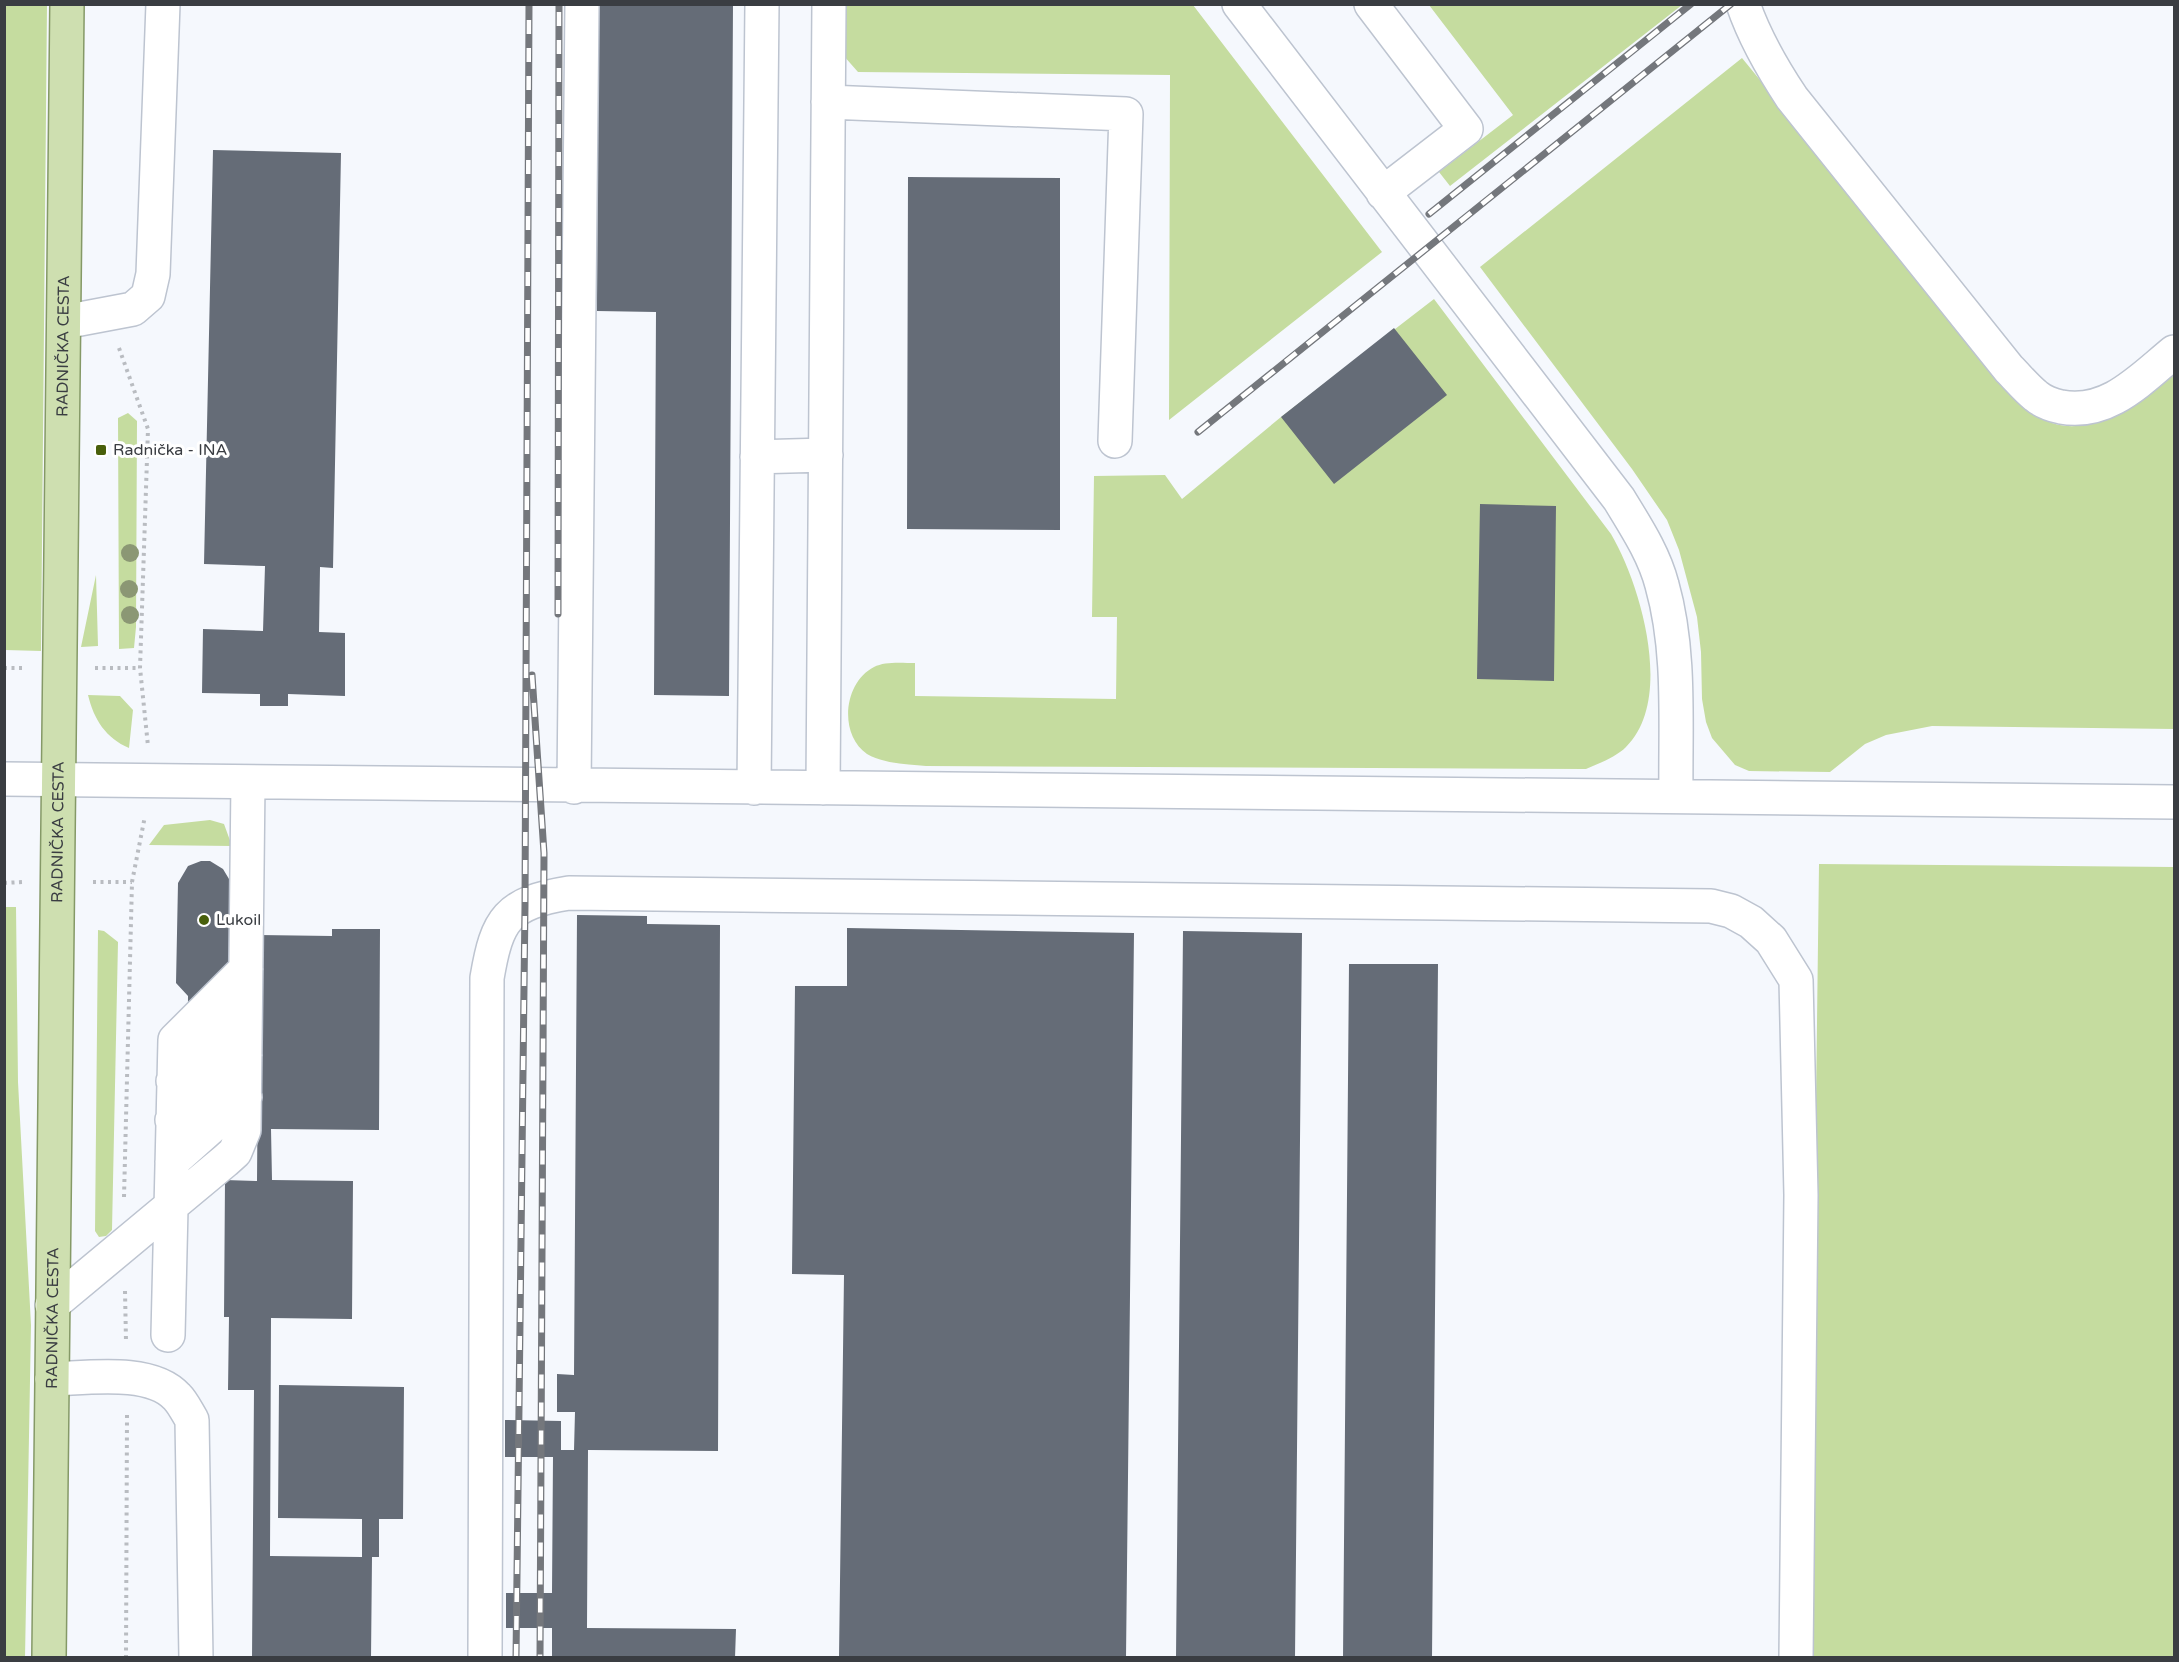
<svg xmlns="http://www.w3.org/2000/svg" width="2179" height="1662" viewBox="0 0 2179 1662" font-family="'Varela Round',sans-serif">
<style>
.green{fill:#c5dc9f}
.building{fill:#656c77}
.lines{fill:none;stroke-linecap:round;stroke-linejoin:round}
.minor-casing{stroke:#bdc4d0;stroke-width:36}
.major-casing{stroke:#859967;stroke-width:36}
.path{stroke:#b9bcc1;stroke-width:4;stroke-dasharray:3 4.5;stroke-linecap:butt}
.minor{stroke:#fff;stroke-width:33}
.major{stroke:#cedfb0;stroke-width:33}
.rail-casing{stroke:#74777c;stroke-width:7}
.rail{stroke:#fff;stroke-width:4.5;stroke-dasharray:14;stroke-linecap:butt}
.tree{fill:#8b9774}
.poi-dot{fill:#485f0b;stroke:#fff;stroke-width:2}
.labels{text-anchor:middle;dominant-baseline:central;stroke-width:6;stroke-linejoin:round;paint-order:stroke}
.street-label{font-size:16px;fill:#3a3d42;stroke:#fff}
.poi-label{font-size:16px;fill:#3a3d42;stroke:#fff;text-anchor:start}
</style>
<rect width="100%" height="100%" fill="#f5f8fd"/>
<path class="green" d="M5,4l42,1 -6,646 -36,-1z
M843,5h350l189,247 -213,168 1,-345 -312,-3 -15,-17z
M1429,5h253l-232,181 -11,-14 74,-57z
M1742,58l257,315c12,15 27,39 45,47 50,23 95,-23 130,-51v360l-242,-3 -46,9 -21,9 -35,28 -81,-1 -14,-6 -23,-27 -6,-16 -4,-23 -1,-47 -4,-35 -18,-67 -12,-30 -35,-51 -152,-202z
M1434,299l177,235c29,49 64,165 15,213 -10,10 -26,16 -40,22l-660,-3c-18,-2 -42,-2 -59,-12 -29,-20 -23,-72 7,-87 11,-6 29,-4 41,-4v33l201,3 1,-82h-25l2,-141 71,-1 17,24 99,-82z
M128,413l9,8 -1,206 -2,21 -15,1 -1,-231z
M96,575l2,71 -17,1z
M88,695l32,1 13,14 -4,38c-23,-10 -35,-28 -41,-53z
M210,820l14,4 8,22 -83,-1 15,-20z
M1819,864l355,3v790l-365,1z
M5,907h11l2,175 13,243 -6,333 -21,-1z
M98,930l6,1 14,11 -6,288 -6,6 -7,1 -4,-6z"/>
<path class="building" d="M598,4h135l-4,692 -75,-1 2,-383 -59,-1z
M213,150l128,3 -8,415 -13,-1 -1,65 26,1v63l-57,-2v12h-28v-12l-58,-1 1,-64 60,2 2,-65 -61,-2z
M908,177l152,1v352l-153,-1z
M1394,328l53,67 -113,89 -53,-67z
M1480,504l76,2 -2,175 -77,-2z
M201,861h9l13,8 9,15 -4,250 -41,38 1,-176 -12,-13 2,-100 10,-17z
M577,915l70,1v8l73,1 -2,526 -130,-1 -1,178 149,1 -1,29h-183v-30h-46v-35h46l1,-136h-48v-37l56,1v29h13l1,-38h-18v-38l17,1z
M847,928l287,5 -8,725h-287l5,-383 -52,-1 3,-288h52z
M332,929h48l-1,201 -108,-1 1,51 81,1 -1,138 -81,-1 -1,238 92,1v-38l-84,-1 1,-133 125,2 -1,132h-24v38h-7l-1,101h-119l2,-268h-26l1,-73h-5l1,-137 32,1 2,-246 73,1z
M1183,931l119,2 -7,725h-119z
M1349,964h89l-6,694h-89z"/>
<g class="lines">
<g class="minor-casing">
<path id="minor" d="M1239,4l380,495c17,28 35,55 43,86 19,67 13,141 14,210
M1371,4l95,125 -83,64
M1743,4c12,35 29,64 49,94l217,271c9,9 17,19 27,27 7,6 16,9 25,11 47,9 80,-28 113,-55
M828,102l298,12 -11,327
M64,322l69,-13 15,-13 5,-22 10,-270
M757,457l69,-2
M4,779l2170,23
M574,787l8,-783
M754,788l8,-784
M823,788l6,-784
M173,1081l72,-72
M172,1120l73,-65
M172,1162l73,-65
M52,1305l173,-144 10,-9 9,-22 4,-348
M168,1335l7,-295 71,-71
M52,1379c35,-1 99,-11 125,18 6,6 10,15 15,23l4,238
M485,1658l2,-680c10,-59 20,-75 82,-85l1142,13 20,5 20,11 20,18 25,40 5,215 -5,463"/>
</g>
<g class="major-casing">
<g id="major">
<path id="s1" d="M49,1658l18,-1654"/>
</g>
</g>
<path class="path" d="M119,348l29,81 -8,239 8,78
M4,668h21
M95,668h45
M93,882h39
M4,883l19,-1
M124,1197l8,-315 13,-66
M125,1291l1,50
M126,1658l1,-244"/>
<use href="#minor" class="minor"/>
<use href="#major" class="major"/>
<g class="rail-casing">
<path id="rail" d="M1429,214l262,-210
M1198,432l533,-428
M558,614l1,-610
M532,675l12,178 -4,805
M516,1658l9,-753 4,-901"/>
</g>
<use href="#rail" class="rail"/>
</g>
<g class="tree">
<circle cx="130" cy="553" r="9"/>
<circle cx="129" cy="589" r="9"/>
<circle cx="130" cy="615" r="9"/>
</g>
<g class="poi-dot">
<rect x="95" y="444" width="12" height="12" rx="3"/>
<circle cx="204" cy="920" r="6"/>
</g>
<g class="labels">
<g class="street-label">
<text stroke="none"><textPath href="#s1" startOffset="1312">RADNIČKA CESTA</textPath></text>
<text stroke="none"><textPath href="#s1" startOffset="826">RADNIČKA CESTA</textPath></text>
<text stroke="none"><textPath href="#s1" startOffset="340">RADNIČKA CESTA</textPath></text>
</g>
<g class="poi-label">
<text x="113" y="450">Radnička - INA</text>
<text x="216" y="920">Lukoil</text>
</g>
</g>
<rect width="2179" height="1662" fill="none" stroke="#3a3d42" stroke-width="12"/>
</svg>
